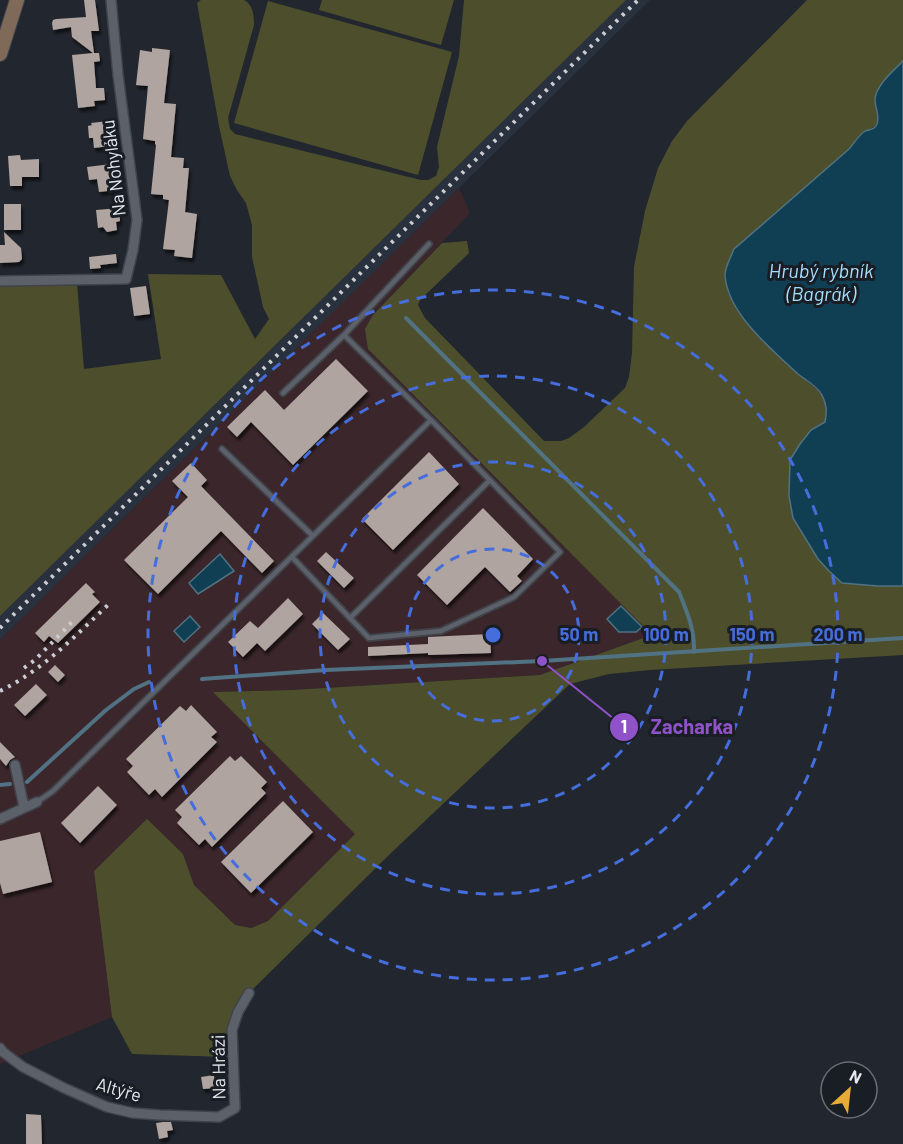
<svg xmlns="http://www.w3.org/2000/svg" width="903" height="1144" viewBox="0 0 903 1144" font-family="Barlow,sans-serif">
<style>
.built{fill:#2a313e}
.industrial{fill:#3b272b}
.green{fill:#4d4f2c}
.water{fill:#103f54;stroke:#507282;stroke-width:1.5}
.lines{fill:none;stroke-linecap:round;stroke-linejoin:round}
.stream{stroke:#507282;stroke-width:4}
.building{fill:#afa49f;filter:url(#shadow)}
.service-casing{stroke:#40434a;stroke-width:8}
.minor-casing{stroke:#40434a;stroke-width:12}
.secondary-casing{stroke:#40434a;stroke-width:16}
.service{stroke:#5c6069;stroke-width:4.5}
.minor{stroke:#5c6069;stroke-width:9}
.secondary{stroke:#7f6a5a;stroke-width:14}
.rail{stroke:#cacdd2;stroke-width:4;stroke-dasharray:3 6;stroke-linecap:butt}
.ring{fill:none;stroke:#456ddc;stroke-width:3;stroke-dasharray:10 8}
.labels{text-anchor:middle;dominant-baseline:central;stroke-width:6;stroke-linejoin:round;paint-order:stroke}
.street-label{font-size:18px;fill:#e5e8ed;stroke:#191d24}
.water-label{font-size:20px;font-style:italic;fill:#a5defe;stroke:#191d24}
.centre{fill:#456ddc;stroke:#191d24;stroke-width:3}
.ring-label{font-size:18px;text-anchor:middle;font-weight:bold;fill:#456ddc;stroke:#191d24;stroke-width:6;stroke-linejoin:round;paint-order:stroke}
.leader{fill:none;stroke:#9052c8;stroke-width:2}
.callout-dot{fill:#9052c8;stroke:#191d24;stroke-width:2}
.mark-label{font-size:18px;text-anchor:middle;font-weight:bold;fill:#fff}
.callout-label{font-size:20px;text-anchor:middle;font-weight:bold;fill:#9052c8;stroke:#191d24;stroke-width:6;stroke-linejoin:round;paint-order:stroke}
</style>
<defs>
<filter id="shadow"><feDropShadow dx="2" dy="4" stdDeviation="1.5" flood-color="#0009"/></filter>
</defs>
<rect width="100%" height="100%" fill="#22262e"/>
<path class="built" d="M626,0h24l-650,640v-24z"/>
<path class="industrial" d="M459,188l11,25 -97,102 -5,34 285,286 -113,40 -248,15 -78,2 141,142 -87,87 -17,7 -16,-3 -41,-40 -11,-31 -36,-34 -53,51 18,146 -112,47v-424z"/>
<path class="green" d="M201,0h43c9,5 10,15 10,25l-26,93 2,11 5,5 186,46h7l8,-4 3,-9 -2,-20 22,-91 5,-56h162l-626,616v-332l77,-1 7,86 77,-10 -13,-85 73,1 34,64 14,-20 -6,-12 -11,-50v-32l-6,-22 -9,-13 -7,-14 -11,-50 -22,-123z
M322,0h132l-13,45 -122,-35z
M807,0h96v61l-15,15 -13,24c9,32 -3,23 -19,40l-128,153 12,20 14,18 38,37 30,26 5,16 -2,12 -14,9 -11,13 -7,74 25,41 85,27v69l-253,15 -41,4 -39,10 -179,169 -142,140 -17,37 -5,27 -95,-3 -20,-37 -18,-146 53,-52 36,35 11,31 41,40 16,3 17,-7 87,-87 -142,-142 79,-2 248,-15 112,-40 -284,-286 -3,-20 8,-14 69,-72 25,-2 2,12 -49,47 -2,5 7,13 119,123h17l8,-3 15,-11 41,-39 4,-11 3,-24 2,-86 11,-56 13,-43 14,-27 15,-20z
M268,1l184,51 -34,123 -184,-52z"/>
<path class="water" d="M903,61v525h-25l-36,-3 -13,-12 -11,-12 -25,-41 -4,-22 1,-36 10,-16 11,-14 14,-8c2,-10 2,-17 -3,-27 -4,-8 -16,-15 -24,-21 -26,-24 -71,-61 -73,-99 0,-8 6,-18 9,-26l115,-100c5,-6 10,-14 16,-18 6,-2 9,-1 12,-7 3,-9 -2,-16 -2,-24 0,-14 19,-30 28,-39z
M220,554l14,17 -36,23 -9,-11z
M621,606l21,21 -6,5h-17l-12,-13z
M190,616l10,11 -16,15 -10,-11z"/>
<g class="lines">
<path class="stream" d="M406,318l273,274c8,20 16,38 15,60
M202,679l124,-9 216,-9 361,-23
M27,782l79,-72 28,-21 15,-7
M0,785l10,-1"/>
</g>
<path class="building" d="M84,0h11l4,31h-8l3,22h5l1,8 -6,1 2,26h8l1,12 -11,1 1,5 -17,2 -6,-53 21,-2 -21,-16 -1,-10 -18,3 -1,-7 1,-3 3,-1 30,-2z
M152,48l18,2 -6,53 12,1 -5,53 13,1 -1,10h6l-4,44 12,2 -5,44 -18,-2 1,-6 -12,-1 6,-49 -6,-1v-4l-12,-1 5,-49 -1,-1v-3l-12,-2 5,-53 -12,-1 4,-35 12,2z
M108,121l2,25 -16,2 -1,-10h-4l-1,-12 4,-1 -1,-2z
M20,155l1,5 18,-1v18h-17v9h-12l-2,-30z
M111,164l5,26 -17,2 -2,-13 -8,1 -2,-13z
M4,204h17v26h-17z
M119,208l1,13 -4,1 1,8 -10,2 -4,-5 -5,1 -2,-18z
M4,232l17,16 1,11 -3,3 -19,1v-18h5z
M116,254l1,9 -17,2 1,3 -11,1 -1,-12z
M146,286l4,28 -16,2 -4,-28z
M336,359l32,32 -75,74 -42,-43 -14,15 -10,-10 38,-37 19,20z
M429,452l30,32 -66,66 -31,-31z
M191,463l16,17 -6,6 73,75 -12,12 -41,-42 -63,63 -34,-34 64,-63 -16,-16z
M483,508l50,51 -16,17 5,5 -12,11 -25,-25 -38,38 -30,-30z
M326,552l28,26 -10,10 -27,-27z
M86,583l9,9 -3,2 8,8 -42,41 -9,-7 -5,6 -9,-9z
M288,598l15,16 -38,37 -8,-8 -14,14 -15,-15 22,-21 8,7z
M323,613l27,26 -12,11 -26,-26z
M490,634l1,19 -63,2v-2l-60,3v-9l60,-3v-7z
M55,665l10,10 -7,7 -10,-10z
M36,684l11,11 -22,21 -11,-11z
M191,705l26,27 -6,5 6,5 -55,55 -7,-8 -6,6 -22,-23 6,-6 -7,-7 54,-53 6,5z
M0,742l15,15 -5,3 -4,6 -6,-7z
M230,756l5,5 6,-5 26,26 -6,6 5,5 -54,54 -7,-8 -6,6 -22,-22 5,-6 -7,-7z
M98,786l19,19 -37,38 -19,-20z
M283,801l30,31 -62,61 -30,-31z
M40,832l12,50 -49,12 -3,-11v-42z
M214,1075l1,13 -12,1 -2,-12z
M26,1114l15,1 1,29h-16z
M163,1122h8l2,8 -6,1 1,6 -9,2 -3,-16z"/>
<g class="lines">
<g class="service-casing">
<path id="service" d="M429,244l-85,91 87,85
M283,393l61,-58
M222,449l91,87
M350,618l140,-138
M37,802l16,-11 378,-371 129,132 -46,45 -73,34 -72,7 -77,-81"/>
</g>
<g class="minor-casing">
<path id="minor" d="M0,281l126,-2 7,-29 4,-30 -19,-145 -7,-75
M15,765l9,42
M0,819l37,-17
M0,1048l3,4 20,15 41,21 43,19 26,6 27,2 59,2 16,-9 -3,-78 6,-18 11,-19"/>
</g>
<g class="secondary-casing">
<path id="secondary" d="M0,54l17,-54"/>
</g>
<use href="#service" class="service"/>
<use href="#minor" class="minor"/>
<use href="#secondary" class="secondary"/>
<path class="rail" d="M0,628l638,-628
M24,668l11,-8 40,-41
M0,691c43,-21 75,-55 109,-87"/>
</g>
<g class="ring">
<circle cx="493" cy="635" r="86"/>
<circle cx="493" cy="635" r="173"/>
<circle cx="493" cy="635" r="259"/>
<circle cx="493" cy="635" r="345"/>
</g>
<g class="labels">
<g class="street-label">
<text transform="translate(113 168) rotate(-97)">Na Nohyláku</text>
<text transform="translate(218 1067) rotate(-91)">Na Hrázi</text>
<text transform="translate(119 1089) rotate(16)">Altýře</text>
</g>
<g class="water-label">
<text x="821" y="270">Hrubý rybník<tspan x="821" dy="23">(Bagrák)</tspan></text>
</g>
</g>
<circle cx="493" cy="635" r="9" class="centre"/>
<g class="ring-label">
<text x="579" y="641">50 m</text>
<text x="666" y="641">100 m</text>
<text x="752" y="641">150 m</text>
<text x="838" y="641">200 m</text>
</g>
<path class="leader" d="M542 661L624 727"/>
<g class="callout-dot">
<circle cx="542" cy="661" r="6"/>
<circle cx="624" cy="727" r="15"/>
</g>
<g class="mark-label">
<text x="624" y="733">1</text>
</g>
<g class="callout-label">
<text x="692" y="734">Zacharka</text>
</g>
<g transform="translate(849 1090) rotate(27)"><circle r="28" fill="#191d24" stroke="#6b6e74" stroke-width="1.5"/>
<path d="M0-4.5L10 22L0 15L-10 22Z" fill="#e7ac37"/>
<text y="-9" font-size="16" font-weight="bold" text-anchor="middle" fill="#e5e8ed">N</text>
</g>
</svg>
